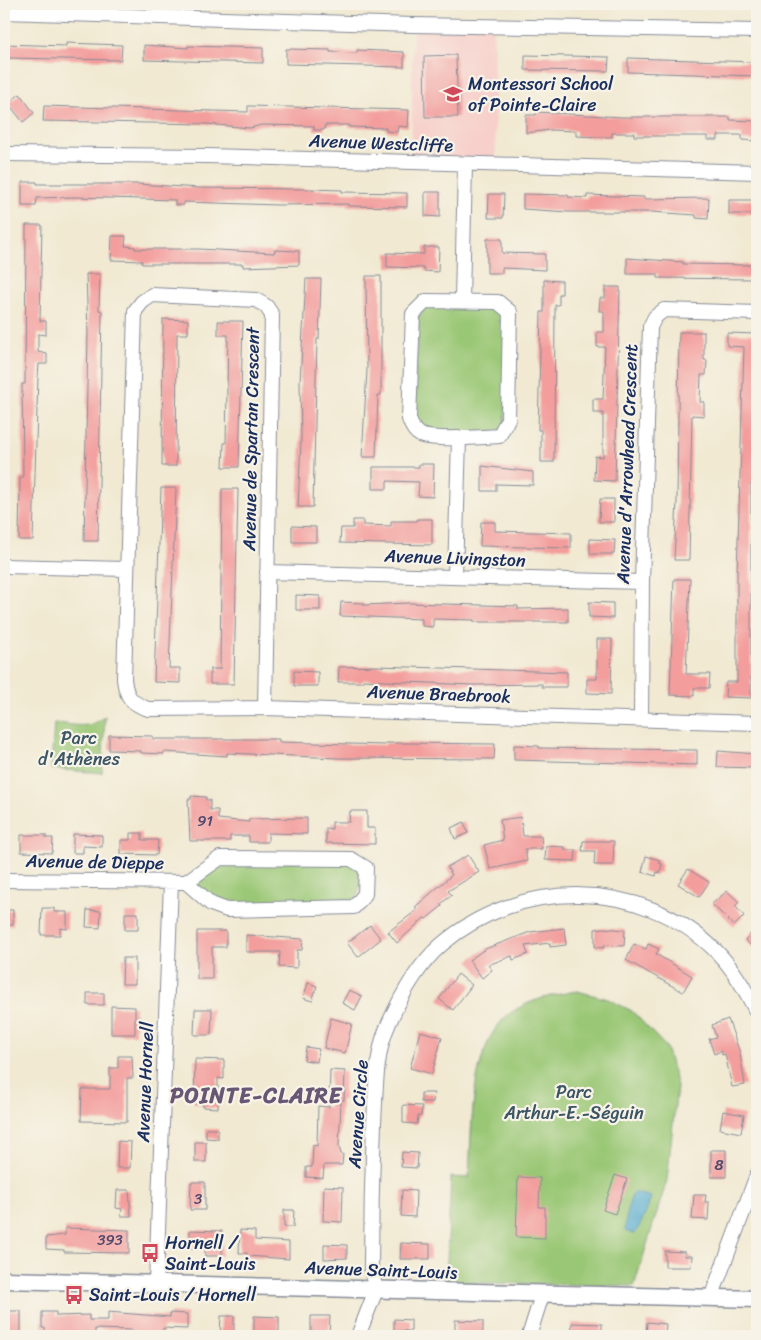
<svg xmlns="http://www.w3.org/2000/svg" width="761" height="1340" viewBox="0 0 761 1340" font-family="Sriracha,sans-serif">
<style>
.built{fill:#f7d0cb}
.green{fill:#9ac775;stroke:#5a7b6a}
.water{fill:#52abcf;stroke:#366d96}
.building{fill:#f39d9c}
.lines{fill:none;stroke-linecap:round;stroke-linejoin:round}
.minor-casing{stroke:#868c98;stroke-width:16}
.tertiary-casing{stroke:#868c98;stroke-width:19}
.minor{stroke:#fff;stroke-width:14}
.tertiary{stroke:#fff;stroke-width:16}
.labels{text-anchor:middle;dominant-baseline:central;stroke-width:4.5;stroke-linejoin:round;paint-order:stroke}
.number-label{font-size:15px;fill:#514a6e}
.poi-label{font-size:18px;fill:#1b2f5e;stroke:#f7f3e8;text-anchor:start}
.street-label{font-size:18px;fill:#1b2f5e;stroke:#f7f3e8}
.park-label{font-size:18px;fill:#3b5564;stroke:#f7f3e8}
.district-label{font-size:22px;font-weight:bold;letter-spacing:1px;fill:#675674;stroke:#f7f3e8}
</style>
<rect width="100%" height="100%" fill="#f7f3e8"/>
<filter id="ink" filterUnits="userSpaceOnUse"><feTurbulence type="fractalNoise" baseFrequency=".02" numOctaves="2"/><feDisplacementMap in="SourceGraphic" scale="10" xChannelSelector="R" yChannelSelector="G"/><feConvolveMatrix kernelMatrix="1 2 1 2 8 2 1 2 1" color-interpolation-filters="sRGB"/></filter>
<filter id="wash" filterUnits="userSpaceOnUse"><feTurbulence type="fractalNoise" baseFrequency=".0096" numOctaves="4" result="noise"/><feDisplacementMap in="SourceGraphic" scale="20" xChannelSelector="R" yChannelSelector="G"/><feGaussianBlur stdDeviation="1.12" result="paint"/><feColorMatrix in="noise" values="0 0 0 0 0 0 0 0 0 0 0 0 0 0 0 0 0 1.4 0 .05"/><feComposite in="paint" operator="in"/></filter>
<g filter="url(#wash)">
<rect width="100%" height="100%" fill="#f1e9d2"/>
<path class="built" d="M413,25l80,1 3,140 -85,-3z"/>
<path class="green" d="M462,301l48,11 -5,117 -46,9 -46,-9 6,-123z
M105,716l-3,57 -51,-4 3,-46c20,1 34,8 51,-7z
M351,859l15,9 -12,39 -127,3 -41,-28 22,-17z
M577,991l31,8 24,12 34,36 11,39 -10,94 -33,106 -188,-4 5,-105 18,1c3,-47 0,-133 40,-164 21,-15 44,-19 68,-23z"/>
<path class="water" d="M633,1192l18,5 -6,18 -10,19 -10,-3 2,-21z"/>
<g id="blocks">
<path class="building" d="M66,43l56,2 -1,15 -117,-2v-14l62,2z
M144,45l44,3v-2l75,2v15l-119,-3z
M286,49l44,1v2l27,1v-3l47,2v15l-118,-3z
M456,55l2,62h-33l-1,-61z
M525,55l84,2 -1,14 -83,-1z
M628,58l129,4v14l-129,-4z
M20,94l14,19 -11,9 -15,-19z
M44,106l204,6v-6l161,4 -1,17 -10,-1 -1,6 -11,-1v-3l-37,-1v-2h-24l-1,5h-10v-4l-53,-1 -11,3 -44,-4 -163,-3z
M536,112l86,5h108v3l27,1v20l-15,-1v-5h-24v5h-11v-4h-73v-3h-22v4h-13l-23,-1v-5l-26,-1 -24,3v-18h10z
M22,182h15v2h100l63,4 110,1 32,1v2l65,1v14l-59,-1v-2l-70,1 -94,-3v3h-9v-5l-101,-3 -37,1 -1,8h-14z
M425,192h15v25l-15,-1z
M489,194h15l-1,24h-15z
M523,194l45,1v2l19,1v-3l57,2v2l65,-1 -1,21 -12,-1v-3l-45,-3h-83l-45,-3z
M729,200h24v14h-24z
M26,225h16l-2,96h6v14l-8,-1v18l9,2v10h-8l-1,12 -5,164h-14l1,-62h3l-1,-94h3z
M112,236h14l-1,10 10,1v2h64l75,4 1,-3 24,1v14l-56,2v-3h-101v-3l-31,-1z
M487,239h15v14l43,1v16l-43,-2v5h-15z
M424,247h15l-1,25 -14,-1v-3l-37,-1v-14l37,1z
M627,258l56,4v2l69,1v14l-94,-1v-4h-31z
M86,274h14l-1,36 3,1 -4,230h-14l4,-207z
M366,276h15v119h-3l-2,62h-14l5,-87z
M306,279h15l-2,60h-2l-4,168h-15l3,-66 -1,-60z
M544,280l18,1v13h-3v11h-4l-1,157h-13v-32h-3l3,-118h3z
M605,287h15l-5,194 -21,-1 1,-24 8,1v-44h-10v-14h10l2,-52h-8v-15h7v-21h-5l1,-13h5z
M163,319l25,1v14h-11l-1,132h-14z
M218,321h25l-4,146h-16l1,-24h2l2,-108h-10z
M679,332h25v28h3l-1,15h-5l-1,27h4v14l-12,-1 -3,145h-15l3,-59z
M727,333l30,1v115h-2l-1,35h-3v214l-26,-1 1,-15h11v-108l7,-227 -17,-1z
M419,464h15l-1,33 -15,-1 1,-14 -32,-1v8h-14v-22h46z
M482,466l51,6v13l-37,-1v7h-14z
M161,488h15l-7,180h11v15l-26,-1z
M222,489h16l-4,195h-24v-15h10z
M600,499h14v23h-15z
M417,519h15v26l-92,-2 1,-15h12v-8h10v5l28,1v-5h26z
M481,522h14v9l76,2v15l-91,-2z
M292,526l24,1v15h-24z
M590,539l25,1 -1,14h-24z
M674,579h16l-4,95h24l-1,14h-15v8l-24,-1z
M296,595l24,1v14h-24z
M341,602l23,1v2l44,-2 110,3v3l50,-1v14h-94v-2l-41,-1v8l-11,-1v-7l-82,-3z
M589,602l24,1v15l-24,-1z
M597,639h15l-1,55 -24,-1v-14h10z
M377,666l190,6v15h-25v-3l-70,1 -109,-5v2h-25l1,-15z
M294,671l24,1v14h-24z
M109,735l44,1v3h126v3l106,3v-2h21l89,1 -1,15 -156,-1 -111,-5v3l-63,-4v2l-23,-1v-2l-32,-1z
M514,745l25,1v2l158,2v15l-183,-5z
M718,751l39,3v14l-40,-1z
M191,796l15,1v3h4v10h8v9l31,3v-3l58,-1v16l-39,-1v9h-19v-6h-19v5h-40l-2,-42h3z
M350,811h17v17h8v16l-49,-1v-15l6,1v-7h17z
M521,817l2,19h18l1,13h-17l2,12 -37,8 -6,-24 19,-5 -3,-20z
M464,822l4,11 -13,6 -4,-11z
M130,833h12v7h16l-1,15 -36,-1v-14h9z
M73,834l29,1v12l-19,-1v7h-10z
M21,835h25v3h7l-1,15 -31,-1z
M583,841h31l-1,24h-19l1,-14h-13z
M546,846l19,1v3h11l-1,11 -30,-1z
M468,855l11,17 -31,19 4,4 -11,9 1,2 -16,13 -2,-1 -27,25 -9,-11 29,-22 -2,-3 37,-32 -5,-8z
M646,856l14,4 -1,3 3,1 -2,9 -3,-1 -1,4 -14,-4z
M688,869l21,13 -10,15 -21,-13z
M727,891l12,11 -4,4 9,10 -10,10 -22,-22z
M42,908h12v4h13v17l-7,-1v7h-19z
M4,910h9v15h-9z
M87,910l14,1 -1,17 -14,-1z
M125,913h13v17h-13z
M370,925l11,14 -23,18 -11,-14z
M757,927v24l-12,-11z
M564,928l2,17 -16,2v-4l-25,3 3,8 -15,6 -1,-4 -24,9 4,5 -10,8 -13,-18 16,-11 45,-17z
M604,928l21,2 -1,16 -20,-1v3l-9,-1v-18z
M197,931h29v16h-14v32h-15z
M246,935l57,4 -1,11h-5v18l-18,-1 1,-15h-34z
M634,944l12,5 2,-5 11,5 -3,5 36,22 -9,16 -57,-32z
M123,958h12v26h-13z
M458,974l14,11 -19,25 -14,-11z
M308,983l9,3 -5,15 -9,-3z
M349,990l13,6 -7,14 -13,-7z
M87,993h17v12h-17z
M111,1006l24,1v27h-24z
M195,1009h17l-1,26h-17z
M331,1018l21,6 -7,29 -21,-5z
M728,1019l12,34 5,32 -13,2 -7,-33 -3,1 -1,-4 -7,3 -5,-15 7,-2 -4,-12z
M420,1031l22,6 -10,37 -22,-6z
M306,1047l13,2 -2,13 -13,-2z
M118,1056h14l1,22h-6v44l-46,-1 1,-32h28v-21h8z
M195,1059l29,1v19l-6,-1v30l-15,-1v-3l-9,-1z
M330,1070l15,1 -1,29h-3l-2,46 2,8h2l-1,11h-18l-1,13 -17,-1v-10h6l1,-22 4,1 1,-40 11,1z
M421,1093h13l-1,9h-12z
M403,1105l19,1 -1,10h-3l-1,8 -14,-1z
M723,1111l21,4 -3,18 -21,-4z
M206,1129h12v10l-12,-1z
M118,1141l13,1 -1,26h-13z
M195,1142h11v20h-11z
M711,1150h15v27h-15z
M402,1152l16,1 -1,15 -16,-1z
M615,1175l12,4 -12,35 -12,-4z
M518,1177l22,1 -1,29h6v31l-29,-1z
M191,1182h14v28h-15z
M324,1186l19,1 -1,35 -19,-1z
M117,1190h12l2,26h-10l1,-7 -6,-1z
M402,1190l14,1 -1,26 -14,-1z
M694,1195h12l-1,7h4l-1,18 -16,-1z
M284,1210h10l-1,17h-9z
M65,1228l64,2v23l-65,-1v-2l-18,-1v-12l19,-2z
M190,1230l32,1v25h-17v-7h-15z
M240,1230l15,1v9l34,2v17l-42,-3v-3h-8z
M401,1243l29,1v15h-30z
M324,1244l23,1v13l-23,1z
M665,1251l20,1v4h7l-1,11h-26z
M4,1311h17v22l-17,-1z
M42,1312h14v4l33,-1v5h19v-8l62,5v-4l17,1v15l-24,-1v8h-30v-6l-38,-1v7h-50v-8h-3z
M221,1316h13v20h-14z
M254,1316l25,1v19h-25z
M311,1316h19l-1,19 -18,-1z
M394,1319l17,1v11h-17z
M455,1320l28,1v15l-28,-1z
M647,1322l19,2 -1,12 -19,-1z
M572,1323l30,1v12h-31z"/>
</g>
</g>
<g filter="url(#ink)">
<use href="#blocks" fill-opacity="0" stroke="#868c98" stroke-width="1"/>
<g class="lines">
<g class="minor-casing">
<path id="minor" d="M4,12l409,13 344,6
M4,154l203,2 550,16
M426,301l72,1 12,10 -2,107 -9,17c-17,1 -64,5 -79,-1 -6,-3 -9,-10 -11,-16l4,-105z
M462,301l3,-136
M4,566l122,3
M267,572l375,10
M455,576l4,-138
M265,708l7,-393 -6,-9 -10,-6 -104,-5 -10,7 -7,9 -11,368c2,18 7,24 24,30l117,-1 492,15
M641,718l1,-136 8,-255 5,-10 9,-7 93,3
M4,880l182,2 25,22 16,6 127,-3 11,-13 1,-26 -15,-9 -131,-1 -34,24
M156,1284l15,-402
M711,1298l46,-123
M358,1336l18,-46 -5,-20c0,-49 1,-98 3,-147 2,-33 1,-70 15,-100 12,-27 29,-58 52,-78 78,-67 200,-68 275,6 18,18 30,40 41,62
M529,1336l13,-41"/>
</g>
<g class="tertiary-casing">
<path id="tertiary" d="M4,1280l753,19"/>
</g>
<use href="#minor" class="minor"/>
<use href="#tertiary" class="tertiary"/>
</g>
</g>
<defs>
<g id="school-bare" transform="scale(1.5)"><path d="M0-5L7-2L0 1L-7-2ZM-4 1L0 2.5L4 1V4Q0 6-4 4Z" fill="#d1495b" stroke="#f7f3e8" stroke-width="2.5" paint-order="stroke"/></g>
<g id="bus-bare" transform="scale(1.5)"><path d="M-5-6H5V4H4V6H2V4H-2V6H-4V4H-5ZM-3.5-4V0h7V-4ZM-3.5 1.2v1.5H-2V1.2ZM2 1.2v1.5H3.5V1.2Z" fill="#d1495b" stroke="#f7f3e8" stroke-width="2.5" paint-order="stroke"/></g>
</defs>
<g fill-rule="evenodd">
<use href="#school-bare" x="453" y="94"/>
<use href="#bus-bare" x="150" y="1253"/>
<use href="#bus-bare" x="74" y="1295"/>
</g>
<g class="labels">
<g class="number-label">
<text x="205" y="821">91</text>
<text x="719" y="1165">8</text>
<text x="198" y="1199">3</text>
<text x="110" y="1240">393</text>
</g>
<g class="poi-label">
<text x="468" y="84">Montessori School<tspan x="468" dy="21">of Pointe-Claire</tspan></text>
<text x="165" y="1243">Hornell /<tspan x="165" dy="21">Saint-Louis</tspan></text>
<text x="89" y="1295">Saint-Louis / Hornell</text>
</g>
<g class="street-label">
<text transform="translate(381 143) rotate(2)">Avenue Westcliffe</text>
<text transform="translate(251 439) rotate(-89)">Avenue de Spartan Crescent</text>
<text transform="translate(627 464) rotate(-88)">Avenue d'Arrowhead Crescent</text>
<text transform="translate(455 558) rotate(2)">Avenue Livingston</text>
<text transform="translate(439 694) rotate(2)">Avenue Braebrook</text>
<text transform="translate(95 862) rotate(1)">Avenue de Dieppe</text>
<text transform="translate(145 1082) rotate(-88)">Avenue Hornell</text>
<text transform="translate(358 1114) rotate(-86)">Avenue Circle</text>
<text transform="translate(381 1270) rotate(2)">Avenue Saint-Louis</text>
</g>
<g class="park-label">
<text x="79" y="738">Parc<tspan x="79" dy="21">d'Athènes</tspan></text>
<text x="574" y="1092">Parc<tspan x="574" dy="21">Arthur-E.-Séguin</tspan></text>
</g>
<g class="district-label">
<text x="256" y="1095">POINTE-CLAIRE</text>
</g>
</g>
<rect width="761" height="1340" fill="none" stroke="#f7f3e8" stroke-width="20"/>
</svg>
